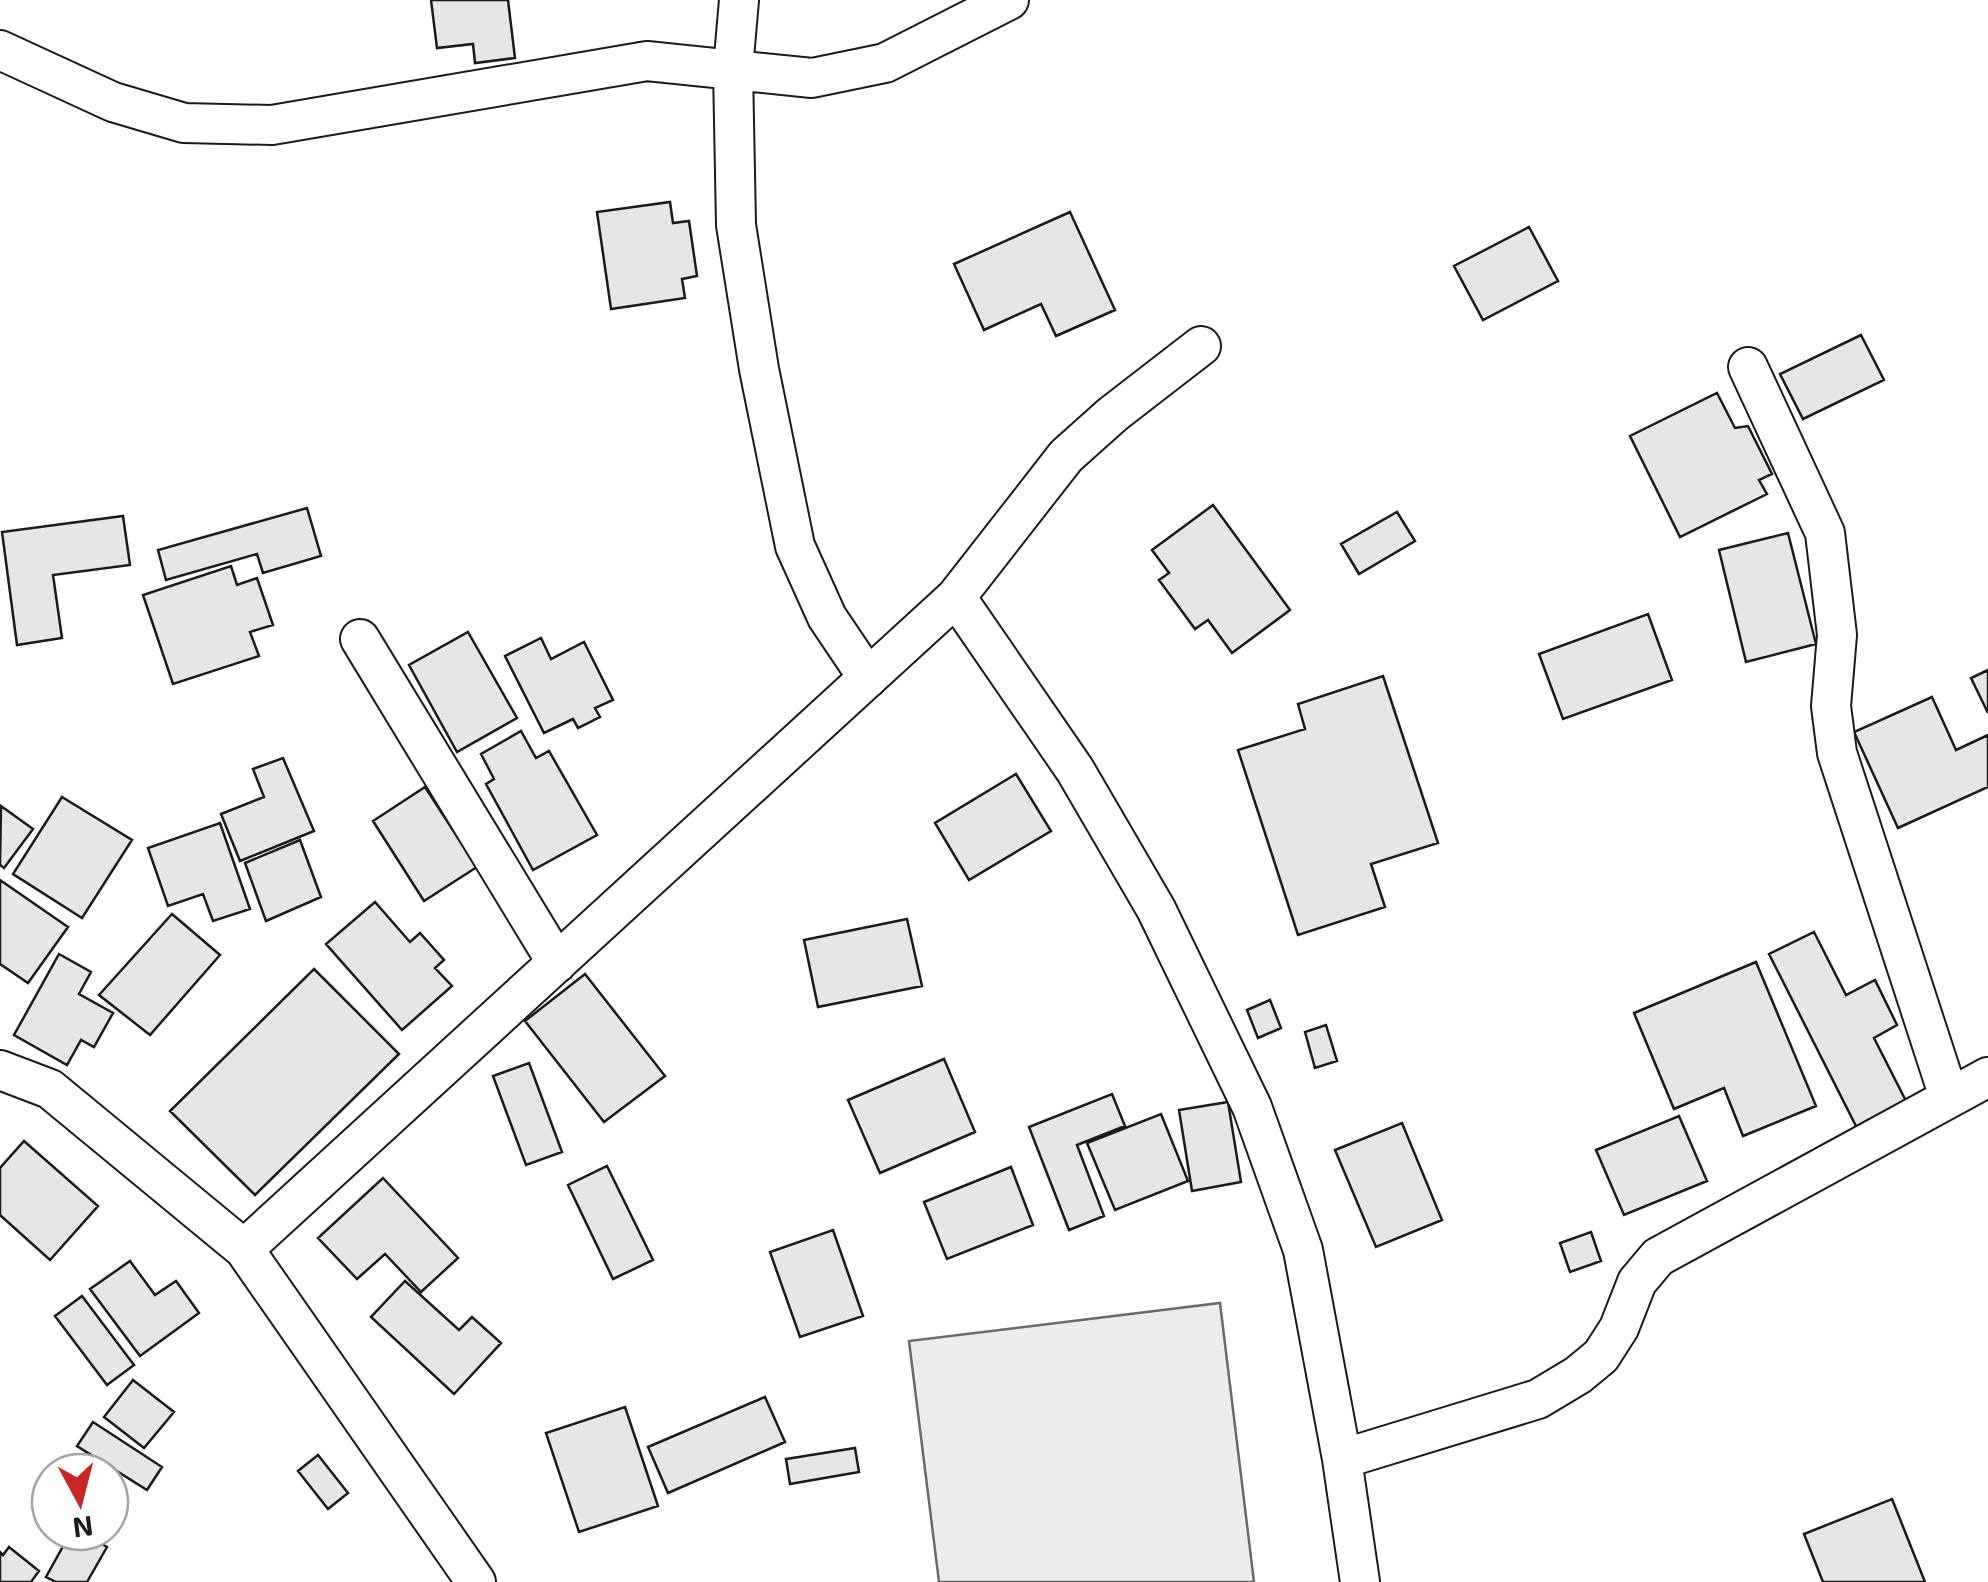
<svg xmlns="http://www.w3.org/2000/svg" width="1988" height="1582" viewBox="0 0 1988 1582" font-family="'Exo 2',sans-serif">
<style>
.built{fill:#ededed;stroke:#6a6a6a;stroke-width:2.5}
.building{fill:#e6e6e6;stroke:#1a1a1a;stroke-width:2.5}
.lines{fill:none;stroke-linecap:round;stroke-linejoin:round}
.minor-casing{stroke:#1a1a1a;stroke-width:42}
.minor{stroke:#fff;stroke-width:38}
</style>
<rect width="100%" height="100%" fill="#fff"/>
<path class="built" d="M1220,1303l34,279h-315l-30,-241z"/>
<path class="building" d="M431,0h77l7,58 -40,5 -2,-19 -36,4z
M670,202l3,21 16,-2 8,55 -15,3 3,19 -74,11 -14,-97z
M1070,212l45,98 -59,26 -15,-32 -57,26 -30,-66z
M1529,227l29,54 -75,39 -29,-54z
M1861,335l23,45 -81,39 -23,-45z
M1717,393l18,35 13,-2 24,48 -13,6 8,14 -87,43 -50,-101z
M1213,505l77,105 -58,43 -24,-33 -13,9 -36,-49 10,-7 -17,-23z
M307,508l14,48 -58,17 -6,-19 -91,26 -8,-30z
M1397,512l18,29 -56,33 -18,-30z
M123,516l7,49 -77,10 9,63 -45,7 -15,-113z
M1788,533l28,111 -70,18 -27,-112z
M231,566l6,19 20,-7 16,47 -23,7 9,24 -86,28 -30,-89z
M1648,614l24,66 -109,39 -24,-65z
M468,632l49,86 -60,34 -48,-87z
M541,638l10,21 33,-17 29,58 -18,8 5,9 -22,11 -5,-9 -29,14 -39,-77z
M1988,670v43l-17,-35z
M1383,676l55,167 -67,21 14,43 -87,28 -60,-185 67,-21 -7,-25z
M1932,697l24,53 32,-15v52l-90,41 -44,-96z
M521,731l15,27 13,-7 48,84 -64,35 -47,-86 8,-5 -13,-25z
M283,758l31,73 -74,30 -19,-47 43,-17 -11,-28z
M1016,774l35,57 -82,49 -34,-57z
M425,787l52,80 -53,34 -51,-80z
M62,797l70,43 -50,78 -69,-44z
M1,806l32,23 -29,39 -4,-3z
M220,823l30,86 -37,12 -10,-27 -35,12 -20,-58z
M300,840l21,57 -55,24 -21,-58z
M0,880l68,47 -40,56 -28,-19z
M375,902l35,40 10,-9 24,27 -9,8 17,18 -50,44 -76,-86z
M172,914l48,41 -70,80 -51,-40z
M907,919l15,67 -104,21 -14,-67z
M1814,932l32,63 29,-15 22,45 -23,13 33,65 -50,25 -88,-174z
M59,954l32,18 -12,22 34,19 -19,34 -13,-7 -14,25 -53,-30z
M1756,962l60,144 -73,30 -19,-48 -50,21 -40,-96z
M314,969l85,85 -144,141 -85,-84z
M585,974l80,102 -61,46 -79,-101z
M1270,1000l11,28 -23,10 -11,-28z
M1326,1025l11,36 -22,7 -10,-36z
M944,1059l31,73 -95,41 -32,-73z
M529,1063l33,89 -36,13 -33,-89z
M1112,1094l13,32 -48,19 27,71 -35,14 -40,-103z
M1228,1102l13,80 -49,9 -13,-81z
M1161,1114l27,67 -73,29 -28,-67z
M1679,1116l28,65 -83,34 -28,-65z
M1402,1123l40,97 -66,27 -41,-97z
M24,1141l74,65 -48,54 -50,-45v-47z
M607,1166l46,94 -40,19 -45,-94z
M1011,1167l22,58 -86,34 -23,-57z
M383,1178l75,80 -37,34 -36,-38 -28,25 -39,-41z
M833,1230l30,86 -63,21 -30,-85z
M1591,1232l10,29 -31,11 -10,-29z
M130,1261l25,34 21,-14 23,32 -59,43 -50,-67z
M405,1281l54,49 13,-13 29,26 -47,51 -83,-77z
M82,1296l52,69 -27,20 -52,-69z
M133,1380l41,32 -30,36 -40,-31z
M765,1397l20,45 -117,51 -20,-46z
M625,1407l33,99 -79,26 -33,-99z
M93,1422l69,45 -15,23 -70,-44z
M855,1448l4,24 -69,12 -4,-25z
M76,1455l28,17h-39z
M318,1455l30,38 -20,16 -30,-38z
M1892,1499l33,83h-102l-19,-48z
M71,1532h10l26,15 -20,35h-31l-10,-5z
M9,1547l30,24 -8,11h-31v-30l3,3z"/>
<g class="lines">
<g class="minor-casing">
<path id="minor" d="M739,0l-6,69 3,156 23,144 36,177 32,71 41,61
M0,50l113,52 71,21 88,2 375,-64 165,17 73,-15 124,-63
M1748,367l77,166 12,102 -6,71 6,47 112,344
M956,597l119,173 81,139 96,198 51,143 39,209 18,123
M360,639l197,324
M0,1070l50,19 194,160 232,333
M244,1249l712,-652 110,-141 47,-42 88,-68
M1342,1459l196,-60 40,-24 23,-19 18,-28 18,-46 21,-25 330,-180"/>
</g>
<use href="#minor" class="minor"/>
</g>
<g transform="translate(80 1502) rotate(173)"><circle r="48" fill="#ffffff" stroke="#a3a3a3" stroke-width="2.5"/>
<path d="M0-8L18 38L0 25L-18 38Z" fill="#c62828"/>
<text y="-15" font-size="28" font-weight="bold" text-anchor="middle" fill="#1a1a1a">N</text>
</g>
</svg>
